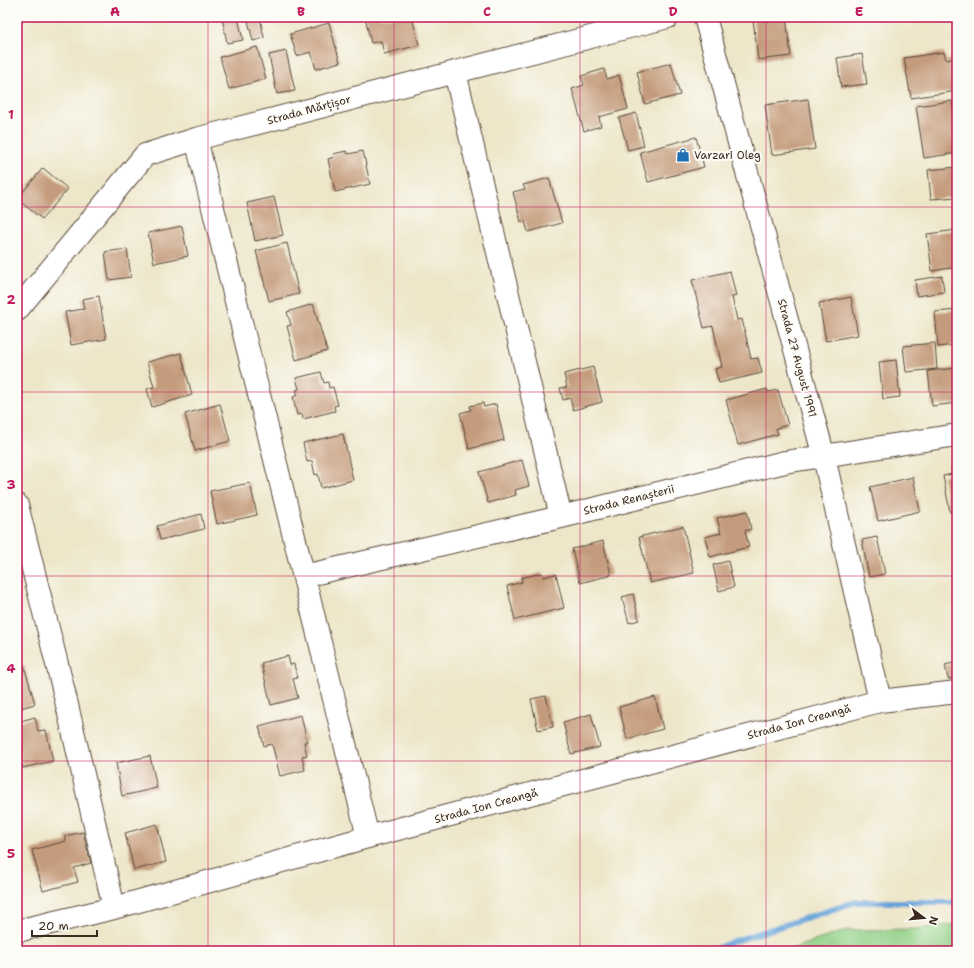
<svg xmlns="http://www.w3.org/2000/svg" width="974" height="968" viewBox="0 0 974 968" font-family="'Shantell Sans',sans-serif">
<style>
.green{fill:#90cf85;stroke:#667c52}
.lines{fill:none;stroke-linecap:round;stroke-linejoin:round}
.stream{stroke:#68a4d9;stroke-width:6}
.building{fill:#c49b7b}
.minor-casing{stroke:#564638;stroke-width:24}
.minor{stroke:#fff;stroke-width:22}
.grid{fill:none;stroke:#c2185b;stroke-width:1;stroke-opacity:0.55}
.labels{text-anchor:middle;dominant-baseline:central;stroke-width:4;stroke-linejoin:round;paint-order:stroke}
.street-label{font-size:11px;fill:#3b2a1e;stroke:#fdfcf7}
.poi-label{font-size:11px;fill:#3b2a1e;stroke:#fdfcf7;text-anchor:start}
.neatline{fill:none;stroke:#c2185b;stroke-width:1.5}
.grid-label{font-size:13px;text-anchor:middle;font-weight:bold;fill:#c2185b}
</style>
<rect width="100%" height="100%" fill="#fdfcf7"/>
<filter id="ink" filterUnits="userSpaceOnUse"><feTurbulence type="fractalNoise" baseFrequency=".025" numOctaves="2"/><feDisplacementMap in="SourceGraphic" scale="8" xChannelSelector="R" yChannelSelector="G"/><feConvolveMatrix kernelMatrix="1 2 1 2 8 2 1 2 1" color-interpolation-filters="sRGB"/></filter>
<filter id="wash" filterUnits="userSpaceOnUse"><feTurbulence type="fractalNoise" baseFrequency=".012" numOctaves="4" result="noise"/><feDisplacementMap in="SourceGraphic" scale="16" xChannelSelector="R" yChannelSelector="G"/><feGaussianBlur stdDeviation="0.9" result="paint"/><feColorMatrix in="noise" values="0 0 0 0 0 0 0 0 0 0 0 0 0 0 0 0 0 1.4 0 .05"/><feComposite in="paint" operator="in"/></filter>
<g filter="url(#wash)">
<rect width="100%" height="100%" fill="#ede6c9"/>
<path class="green" d="M957,924v27h-173l63,-21 67,-1z"/>
<g class="lines">
<path class="stream" d="M711,951l21,-9 123,-40h102"/>
</g>
<g id="blocks">
<path class="building" d="M222,17h16l5,23 -16,3z
M247,17h13l4,21 -11,3z
M365,17h47l7,28 -35,9 -3,-13 -10,2z
M769,17h17l5,39 -33,4 -5,-41z
M329,23l11,39 -24,7 -5,-17 -14,4 -7,-22z
M257,47l9,32 -37,10 -9,-32z
M286,51l9,40 -18,3 -8,-39z
M944,52l2,8 11,-2v33l-46,7 -7,-40z
M862,54l5,30 -26,3 -4,-29z
M671,63l9,32 -35,9 -8,-32z
M604,69l3,10 12,-4 9,34 -29,8 2,9 -17,5 -12,-42 12,-4 -3,-9z
M808,99l7,50 -43,6 -7,-50z
M952,101l5,33v19l-33,5 -8,-52z
M636,113l8,33 -16,4 -9,-32z
M696,137l8,30 -56,15 -8,-30z
M346,151l2,3 15,-3 7,33 -35,8 -7,-33 6,-2 -1,-3z
M957,167v30l-26,2 -3,-29z
M43,168l25,21 -26,30 -25,-20z
M549,178l13,45 -34,9 -3,-11 -4,1 -8,-30 12,-3 -2,-4z
M274,197l9,38 -28,6 -8,-38z
M182,226l6,30 -34,7 -6,-30z
M957,230v37l-25,4 -5,-37z
M287,243l12,51 -30,7 -13,-50z
M127,249l4,28 -22,3 -4,-28z
M730,271l6,25 -4,1 5,23 5,-1 9,40 7,-1 4,15 -43,10 -4,-14 7,-2 -9,-41 -9,2 -12,-48z
M942,276l2,16 -27,4 -2,-16z
M99,296l7,43 -35,6 -6,-33 19,-3 -2,-10z
M851,297l7,38 -32,6 -7,-38z
M313,304l14,47 -31,9 -9,-34 4,-1 -4,-13z
M957,310v40l-2,1v-6l-17,2 -3,-35z
M935,343l2,26 -31,3 -3,-26z
M181,353l11,42 -40,12 -5,-18 7,-2 -7,-25z
M896,360l4,37 -17,2 -4,-37z
M593,367l9,35 -29,8 -3,-12 -7,2 -3,-12 7,-1 -3,-13z
M957,368v35l-25,3 -4,-35z
M321,372l3,11 4,-1 1,6 4,-1 5,18 -4,1 1,5 -32,8 -1,-5 -5,1 -4,-18 5,-2 -2,-5 3,-1 -3,-11z
M767,389l1,3 10,-2 10,35 -12,3 2,6 -40,11 -12,-45z
M483,403l1,4 12,-3 8,36 -35,9 -9,-36 11,-3 -1,-4z
M220,404l10,37 -35,10 -10,-37z
M343,434l10,46 -32,8 -3,-14 -3,1 -3,-14 -5,1 -4,-19z
M522,460l7,26 -14,4 1,5 -28,8 -9,-31z
M957,467v44l-7,1 -7,-36 9,-2 -1,-6z
M913,477l7,34 -42,10 -8,-34z
M250,483l7,32 -40,9 -7,-33z
M747,511l4,18 -6,2 4,16 -39,10 -5,-20 16,-4 -4,-15z
M201,514l3,15 -44,11 -3,-14z
M683,526l11,47 -44,10 -11,-46z
M877,537l8,37 -16,3 -7,-37z
M603,541l8,34 -31,8 -8,-34z
M728,561l6,26 -15,4 -6,-26z
M542,573l1,4 13,-3 8,34 -49,12 -8,-34 15,-4 -1,-4z
M633,594l6,26 -10,3 -7,-26z
M288,656l2,9 4,-1 3,14 -4,1 5,19 -27,7 -10,-42z
M957,662v16l-9,1 -3,-14z
M24,665l11,39 -18,5v-42z
M546,696l7,31 -15,3 -7,-31z
M655,697l8,32 -36,10 -8,-32z
M591,714l9,33 -29,7 -8,-32z
M301,715l6,27h-3l3,13 -5,1 3,14 -25,6 -8,-32 -8,2 -5,-20z
M35,717l3,14 8,-1 7,31 -30,7 -5,-18h-1v-28z
M150,756l7,32 -35,8 -6,-33z
M157,824l9,38 -32,8 -9,-37z
M83,832l8,31 -17,5 4,14 -35,9 -11,-41 34,-9 -1,-5z"/>
</g>
</g>
<g filter="url(#ink)">
<use href="#blocks" fill-opacity="0" stroke="#564638" stroke-width="1"/>
<g class="lines">
<g class="minor-casing">
<path id="minor" d="M705,17l119,440 56,244
M455,72l106,445
M196,139l172,698
M17,310l128,-155 51,-16 472,-122
M17,505l47,187 50,216
M304,576l257,-59 224,-55 172,-27
M17,931l97,-23 254,-71 512,-136 77,-9"/>
</g>
<use href="#minor" class="minor"/>
</g>
</g>
<path class="grid" d="M208,17v934M394,17v934M580,17v934M766,17v934M17,207h940M17,392h940M17,576h940M17,761h940"/>
<defs>
<g id="shop-bare" transform="scale(1.08)"><path d="M-5-2.5h2.3a2.7 3.5 0 0 1 5.4 0H5L5.5 6h-11ZM-1.5-2.5h3a1.5 2.3 0 0 0-3 0Z" fill="#1f6fb2" stroke="#fdfcf7" stroke-width="2.5" paint-order="stroke"/></g>
</defs>
<g fill-rule="evenodd">
<use href="#shop-bare" x="683" y="155"/>
</g>
<g class="labels">
<g class="street-label">
<text transform="translate(309 110) rotate(-15)">Strada Mărțișor</text>
<text transform="translate(797 358) rotate(75)">Strada 27 August 1991</text>
<text transform="translate(629 500) rotate(-14)">Strada Renașterii</text>
<text transform="translate(799 722) rotate(-15)">Strada Ion Creangă</text>
<text transform="translate(486 806) rotate(-15)">Strada Ion Creangă</text>
</g>
<g class="poi-label">
<text x="694" y="155">Varzari Oleg</text>
</g>
</g>
<rect width="974" height="968" fill="none" stroke="#fdfcf7" stroke-width="44"/>
<g transform="translate(924 918) rotate(106)" stroke="#fdfcf7" stroke-width="3" paint-order="stroke">
<path d="M0-3L7 15L0 10L-7 15Z" fill="#3b2a1e"/>
<text y="-6" font-size="11" font-weight="bold" text-anchor="middle" fill="#3b2a1e">N</text>
</g>
<path d="M32 930v6h65v-6" fill="none" stroke="#3b2a1e" stroke-width="2"/>
<text x="38" y="930" font-size="12" fill="#3b2a1e" stroke="#fdfcf7" stroke-width="3" paint-order="stroke">20 m</text>
<rect x="22" y="22" width="930" height="924" class="neatline"/>
<g class="grid-label">
<text x="115" y="16">A</text>
<text x="301" y="16">B</text>
<text x="487" y="16">C</text>
<text x="673" y="16">D</text>
<text x="859" y="16">E</text>
<text x="11" y="119">1</text>
<text x="11" y="304">2</text>
<text x="11" y="489">3</text>
<text x="11" y="673">4</text>
<text x="11" y="858">5</text>
</g>
</svg>
